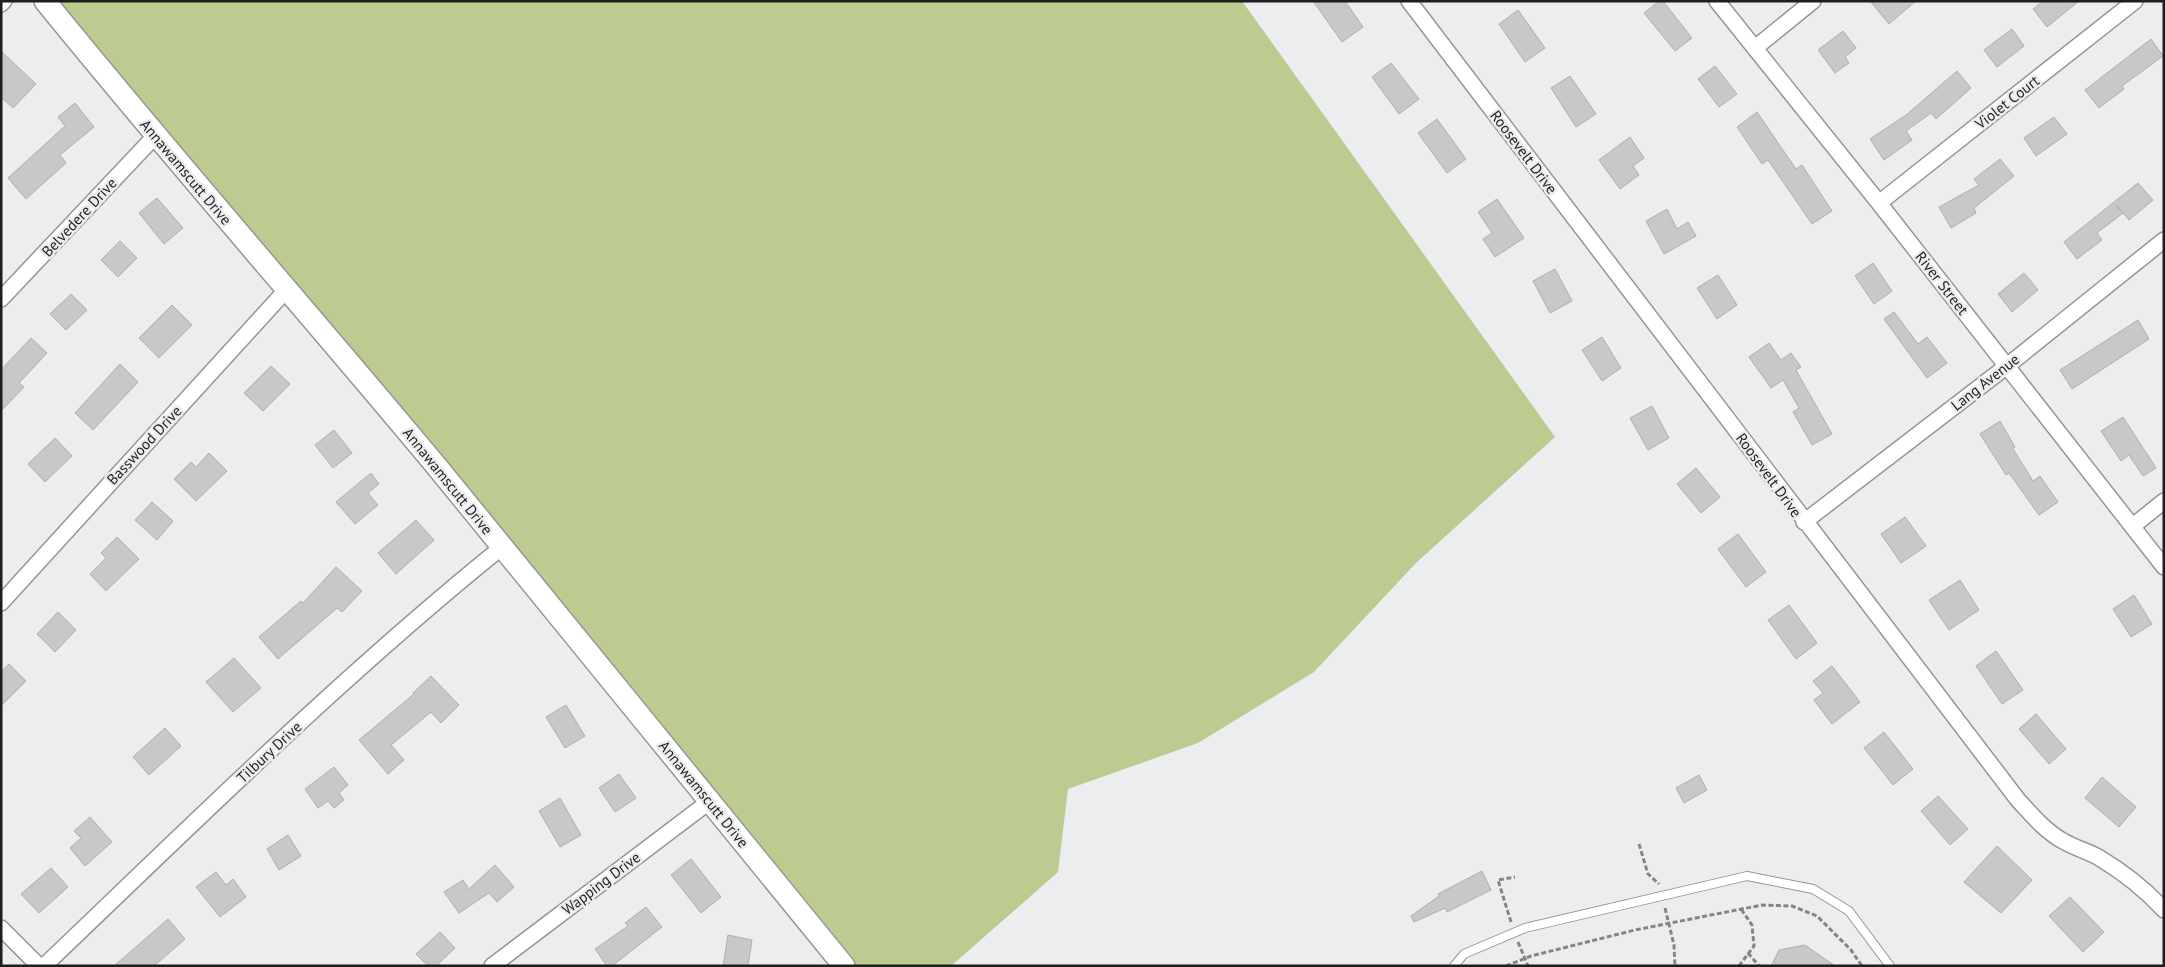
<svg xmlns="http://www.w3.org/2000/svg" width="2165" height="967" viewBox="0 0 2165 967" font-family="'PT Sans',sans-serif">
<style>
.green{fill:#bdcb91}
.building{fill:#c8c7c9;stroke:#afafb0}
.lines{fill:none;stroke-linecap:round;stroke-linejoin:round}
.lane-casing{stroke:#959697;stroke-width:10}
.street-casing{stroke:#959697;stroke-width:18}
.secondary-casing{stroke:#959697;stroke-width:24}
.path{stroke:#848586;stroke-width:3;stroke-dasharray:5 2.5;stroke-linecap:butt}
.lane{stroke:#fff;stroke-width:8}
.street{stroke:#fff;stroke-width:15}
.secondary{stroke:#fff;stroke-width:21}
.labels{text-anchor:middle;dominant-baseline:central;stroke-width:5;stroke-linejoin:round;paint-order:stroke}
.street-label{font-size:15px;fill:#1d1e1e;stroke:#ecedef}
</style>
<rect width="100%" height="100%" fill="#ecedef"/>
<path class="green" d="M56,1h1186l313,436 -139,126 -102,109 -116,71 -130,46 -10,83 -107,94h-99z"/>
<path class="building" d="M1313,1h32l18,26 -21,15z
M1659,1h4l29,37 -17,13 -31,-38z
M1870,1h46l-27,23z
M2043,1h36l-32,26 -14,-18z
M1518,10l27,38 -20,14 -26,-38z
M2012,29l12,17 -27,21 -13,-17z
M1843,31l13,17 -11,9 4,6 -14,10 -17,-23z
M2151,39l12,17 -41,30 2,3 -25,19 -14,-18z
M1,51l35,33 -23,24 -12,-11z
M1391,63l28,36 -20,15 -27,-37z
M1715,66l22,28 -18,13 -21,-28z
M1957,71l14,17 -35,31 -5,-6 -25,18 6,9 -28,20 -14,-21 36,-24z
M1570,76l26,38 -20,13 -25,-39z
M75,103l19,24 -34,28 6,8 -40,36 -18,-21 57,-52 -7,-9z
M1757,112l39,57 6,-4 30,46 -20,13 -44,-64 -6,4 -25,-37z
M2054,117l13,17 -31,22 -12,-18z
M1437,119l29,40 -19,14 -29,-40z
M1630,137l14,21 -11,8 6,9 -19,14 -21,-29z
M2000,159l14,17 -40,32 2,5 -25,15 -12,-21 40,-22 -5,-6z
M2138,183l15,17 -24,20 -13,-15 7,8 -26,20 5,7 -25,19 -13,-17z
M157,198l26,30 -19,16 -25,-31z
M1497,199l27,39 -29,19 -12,-18 9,-6 -14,-21z
M1667,209l10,20 11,-7 8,14 -32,18 -18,-33z
M120,241l17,17 -19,19 -17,-17z
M1873,263l19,28 -18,13 -19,-28z
M1555,269l17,32 -22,12 -17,-32z
M2024,273l14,17 -26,22 -14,-18z
M1718,275l19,30 -20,14 -20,-31z
M71,294l16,16 -21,20 -16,-16z
M172,305l20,20 -33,33 -20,-20z
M1894,312l24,32 9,-7 20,26 -20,15 -43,-59z
M2138,320l11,19 -77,50 -12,-19z
M1602,337l19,31 -19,13 -20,-31z
M31,338l16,15 -28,30 5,4 -23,24v-41z
M1769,343l12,17 10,-7 10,14 -5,3 36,64 -20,11 -19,-33 6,-4 -16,-28 -12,8 -22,-31z
M120,364l18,18 -45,48 -18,-17z
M271,366l19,18 -27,27 -19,-18z
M1652,406l17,32 -21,12 -18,-32z
M2123,417l33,51 -13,8 -14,-21 -8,6 -20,-30z
M2000,421l15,26 -2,2 20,32 7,-5 18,26 -19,13 -30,-42 -3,2 -26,-41z
M334,430l18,23 -19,15 -18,-23z
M55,438l17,18 -27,26 -17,-18z
M209,453l18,18 -31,30 -22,-22 17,-17 5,5z
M1696,468l24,29 -19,16 -24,-29z
M371,473l8,11 -11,9 10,12 -23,19 -19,-22z
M152,502l21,19 -16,19 -22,-20z
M1905,517l21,29 -25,17 -20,-29z
M416,520l18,20 -38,34 -18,-21z
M1738,534l28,38 -20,15 -28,-38z
M117,537l22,22 -33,32 -16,-17 16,-16 -5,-5z
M336,567l26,24 -20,21 -5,-4 -59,51 -19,-22 42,-36 2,2z
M1960,580l19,30 -30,20 -20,-30z
M2134,595l18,29 -21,13 -18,-28z
M1789,605l28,38 -21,16 -28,-39z
M58,612l18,18 -21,22 -18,-18z
M1996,651l27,39 -21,14 -26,-38z
M234,658l27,30 -28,24 -27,-30z
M9,664l17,17 -25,25v-34z
M1832,666l28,36 -28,22 -18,-24 9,-7 -10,-12z
M431,676l28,29 -18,18 -10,-11 -40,33 13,15 -16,14 -29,-34 55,-46 -1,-1z
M566,705l19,31 -20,12 -19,-31z
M2036,714l30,35 -17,15 -30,-35z
M165,728l16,18 -32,29 -16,-18z
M1884,732l29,37 -20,16 -29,-37z
M334,767l14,18 -9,8 5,7 -10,8 -6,-7 -10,7 -13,-19z
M619,774l17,24 -21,14 -16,-24z
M1699,775l8,15 -23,13 -8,-15z
M2102,777l34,30 -17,20 -34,-29z
M1938,796l30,33 -18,16 -29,-34z
M560,798l21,37 -21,12 -21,-36z
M90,817l22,25 -27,24 -15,-18 11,-10 -7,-7z
M288,835l13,21 -22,14 -12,-21z
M1997,846l35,34 -31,33 -37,-31z
M691,859l30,38 -20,16 -30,-38z
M495,865l19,22 -17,15 -8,-9 -30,20 -15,-21 19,-12 6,9z
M51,868l17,19 -29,26 -18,-19z
M1482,871l9,19 -44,22 -2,-4 -31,14 -3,-6 28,-20 -1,-2z
M216,872l10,13 7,-6 13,18 -26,20 -24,-30z
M2070,897l34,35 -21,20 -34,-36z
M646,907l16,20 -50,39h-5l-12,-17 33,-23 -3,-3z
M168,919l17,20 -31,27h-40z
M440,932l15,16 -19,18h-8l-12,-12z
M728,935l24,5 -4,26h-25z
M1805,945l30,21h-64l8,-16z"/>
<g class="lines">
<g class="lane-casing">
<path id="lane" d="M1454,966l10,-12 61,-26 222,-52 66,13 36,22 41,55"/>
</g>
<g class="street-casing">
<path id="street" d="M1409,1l609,799c14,15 27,31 45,41 12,7 24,10 35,16 25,15 47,32 66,53
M1717,1l162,202 285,364
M1,4l3,-3
M1755,48l58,-47
M1879,203l256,-202
M1,299l155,-164
M1804,522l203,-156 157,-126
M2133,526l31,-25
M1,603l287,-315
M1,928l38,38
M44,966c150,-143 297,-289 458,-419
M492,966l218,-165"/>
</g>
<g class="secondary-casing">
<path id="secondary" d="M45,1c128,158 263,311 393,467 136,165 270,333 406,498"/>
</g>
<path class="path" d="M1639,844l9,30 11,10
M1665,908l9,37 1,21
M1511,922l-13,-42 17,-3
M1518,942l10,24
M1748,953l11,13
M1506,966l25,-10 104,-26 127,-25 30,1 25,10 34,34 11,16
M1739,966l15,-20 -2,-21 -11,-16"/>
<use href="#lane" class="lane"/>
<use href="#street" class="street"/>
<use href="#secondary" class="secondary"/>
</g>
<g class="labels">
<g class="street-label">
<text transform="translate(2007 102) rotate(-38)">Violet Court</text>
<text transform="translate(1524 152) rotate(53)">Roosevelt Drive</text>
<text transform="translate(186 172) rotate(50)">Annawamscutt Drive</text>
<text transform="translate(79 217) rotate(-47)">Belvedere Drive</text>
<text transform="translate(1942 283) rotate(52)">River Street</text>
<text transform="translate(1985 382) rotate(-38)">Lang Avenue</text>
<text transform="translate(144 445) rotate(-47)">Basswood Drive</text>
<text transform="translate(1769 475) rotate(54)">Roosevelt Drive</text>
<text transform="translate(448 481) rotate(51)">Annawamscutt Drive</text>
<text transform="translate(269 752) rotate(-43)">Tilbury Drive</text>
<text transform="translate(704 794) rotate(51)">Annawamscutt Drive</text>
<text transform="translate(601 883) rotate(-37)">Wapping Drive</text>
</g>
</g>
<rect width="2165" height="967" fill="none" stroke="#1d1e1e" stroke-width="5"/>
</svg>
